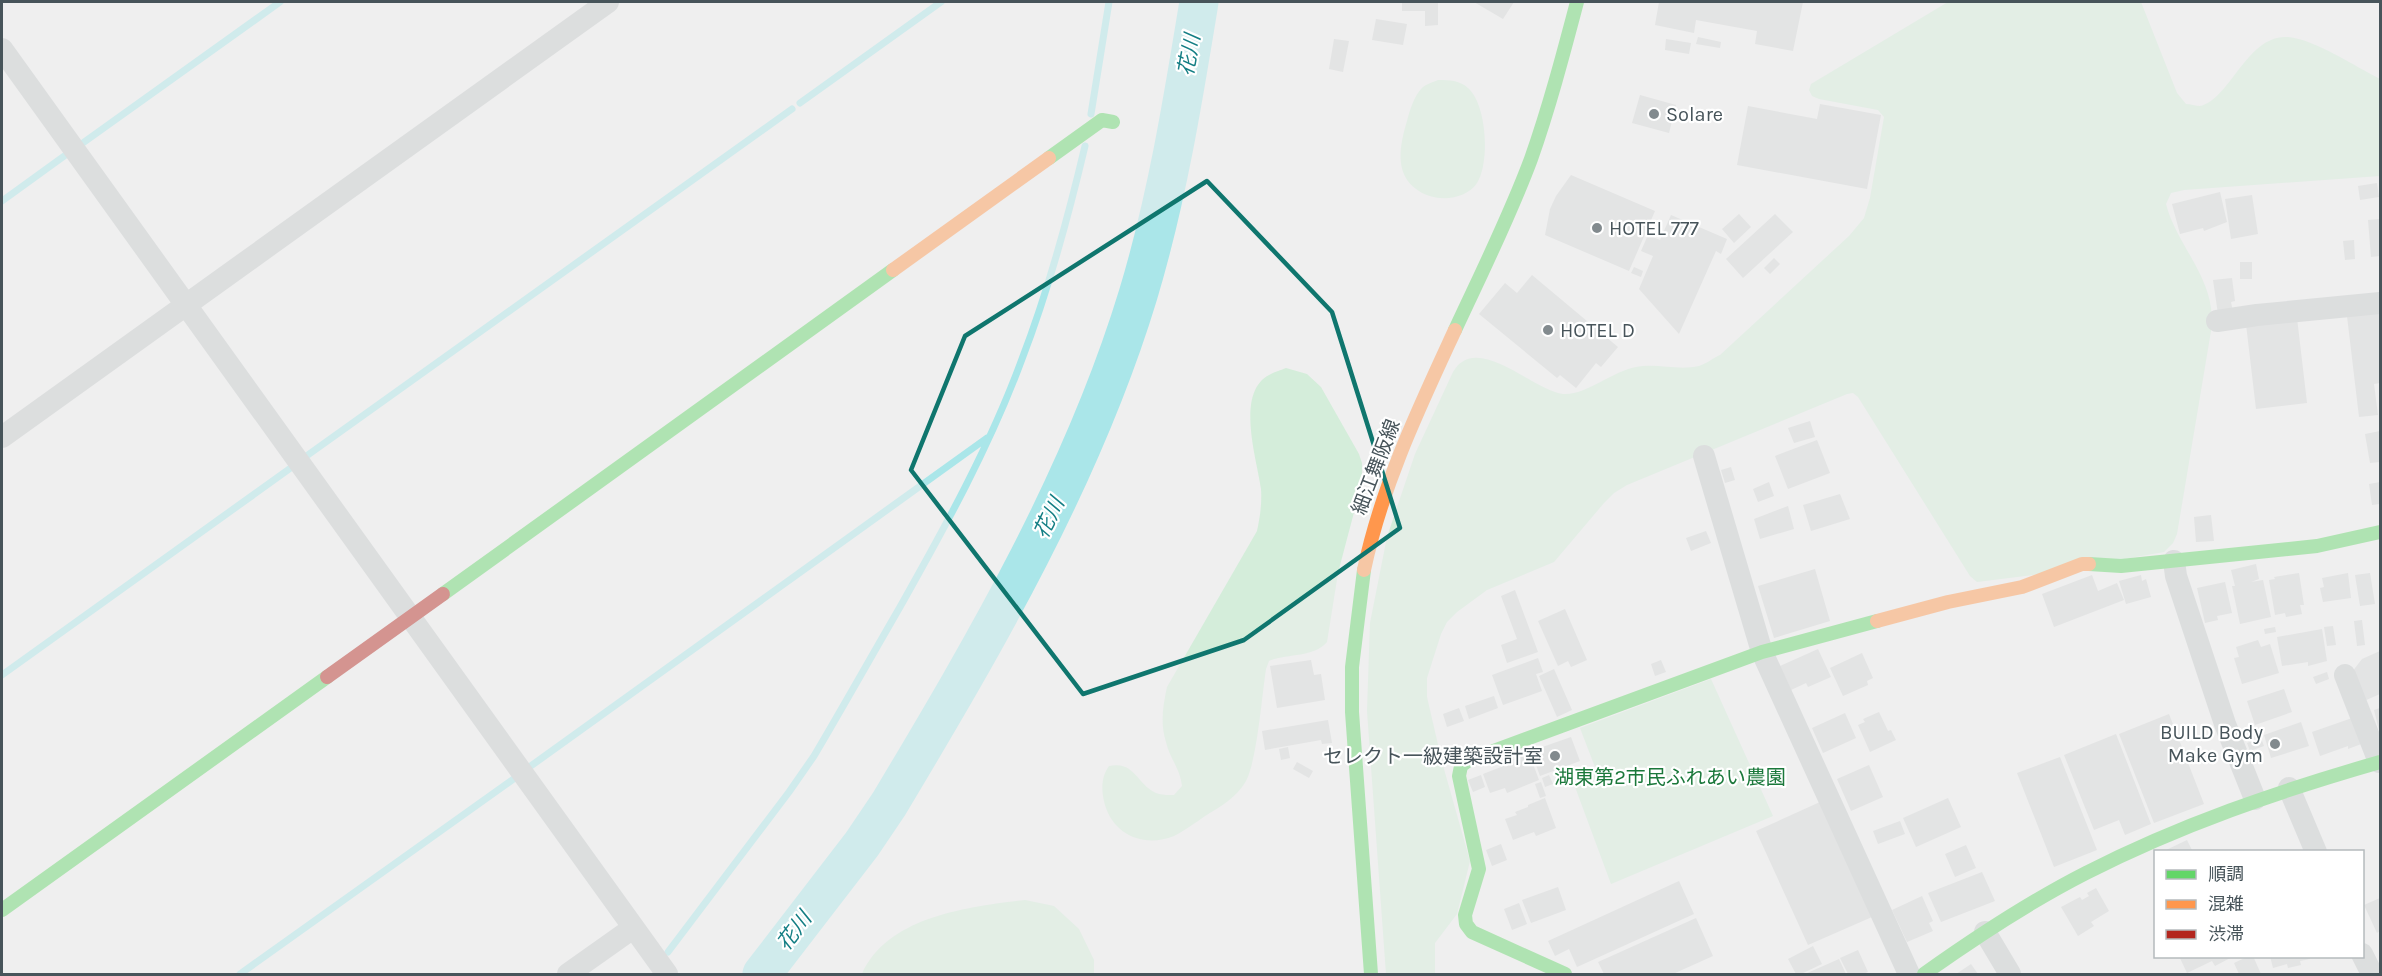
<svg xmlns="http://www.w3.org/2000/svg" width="2382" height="976" viewBox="0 0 2382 976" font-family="Karla,'Noto Sans JP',sans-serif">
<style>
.green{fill:#d4edda}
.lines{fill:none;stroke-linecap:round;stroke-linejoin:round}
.stream{stroke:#aae6e9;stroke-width:7}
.river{stroke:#aae6e9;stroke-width:39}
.building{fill:#d5d7d7}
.street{stroke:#c6cacb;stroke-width:22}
.fast{stroke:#63d668;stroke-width:14}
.slow{stroke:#ff974d;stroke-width:14}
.jam{stroke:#b3261e;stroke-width:14}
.marked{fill:none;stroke:#0f766e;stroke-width:4.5;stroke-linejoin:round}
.poi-dot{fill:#828a8e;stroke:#fff;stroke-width:2}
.labels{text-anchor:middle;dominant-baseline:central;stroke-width:4.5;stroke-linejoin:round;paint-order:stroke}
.poi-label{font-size:20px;fill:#47545a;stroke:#fff;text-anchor:start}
.street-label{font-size:20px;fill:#47545a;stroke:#fff}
.park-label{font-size:20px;fill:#1b783b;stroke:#fff}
.water-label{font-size:21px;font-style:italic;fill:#137e84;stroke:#fff}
</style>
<rect width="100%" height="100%" fill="#efefef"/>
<path class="green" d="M1948,2h193l36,91 9,11c4,0 10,2 14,2 30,-6 47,-72 88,-69 26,2 68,30 92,42v97l-196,14 -13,3 -5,11c9,36 40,66 45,104 1,7 0,16 0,23l-34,203 -4,9 -9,9 -131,23 -56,7 -7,-6 -112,-179 -5,-4 -6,1 -220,91 -13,8 -10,10 -50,59 -67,28 -30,22 -10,10 -6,12 -14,44v19l15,65 28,99 -13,53 -22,29v31h-49l-19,-263 3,-88 17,-86 28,-83 38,-82c2,-3 5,-8 9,-10 26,-18 73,28 101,32 22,2 50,-23 73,-27 21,-4 42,4 63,-1 7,-2 14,-8 21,-11l129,-119 15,-18 6,-20 14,-81 -6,-7 -59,-11 -7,-3 -3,-6 2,-6z
M1438,80c11,0 21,0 30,8 19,17 22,74 9,95 -12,18 -42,19 -58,8 -26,-16 -19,-46 -12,-70 3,-11 7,-25 15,-33 4,-4 12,-6 16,-8z
M1286,368l21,6 14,13 38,67 3,9v19l-24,91 -11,69c-14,16 -39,11 -58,19l-3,8c-4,26 -9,91 -20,112 -9,16 -26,26 -41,35 -10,7 -21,15 -31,20 -30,12 -60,-1 -69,-31 -4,-14 -4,-28 4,-39 27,-6 28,21 50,28 4,1 10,1 15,1l8,-9c-2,-18 -12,-27 -16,-44 -6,-19 -3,-36 1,-55l90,-156c3,-14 5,-27 4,-42 -4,-30 -26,-96 8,-114 5,-3 12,-5 17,-7z
M1711,679l62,137 -162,68 -40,-108 24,-9 -15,-39z
M1025,900l29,6 25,23 15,31v14h-232c26,-58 107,-67 163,-74z"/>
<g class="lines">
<path class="stream" d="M800,103l141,-101
M1091,114l18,-112
M80,145l200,-143
M2,201l65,-47
M305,457l487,-348
M2,675l290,-208
M528,768l459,-330
M668,952l121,-160 25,-36c29,-49 57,-99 86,-149 45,-80 90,-161 122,-248 27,-70 46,-141 63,-213
M240,974l275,-196"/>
<path class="river" d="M762,974l100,-130 27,-40c97,-162 194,-328 249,-509 29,-96 45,-195 61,-293"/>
</g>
<path class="building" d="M1402,2h36v23l-13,1v-15h-23z
M1474,2h40l-11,17z
M1659,2h144l-10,49 -38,-7 2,-13 -61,-11 -2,13 -39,-8z
M1376,19l31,5 -4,21 -31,-5z
M1698,37l23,5 -1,6 -24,-4z
M1334,39l15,2 -6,31 -14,-3z
M1666,39l25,4 -2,11 -24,-4z
M1640,95l36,10 -7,28 -37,-10z
M1820,104l61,11 -14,74 -130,-24 11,-59 69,13z
M1571,175l84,36 -26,60 -84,-36 5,-26 6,-13z
M2377,183l2,14 -19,3 -2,-14z
M2220,192l7,30 -23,9 -1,-3 -23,6 -8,-30z
M2252,195l6,39 -27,5 -6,-40z
M1739,214l12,13 -17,16 -12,-14z
M1775,214l18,18 -50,46 -17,-19z
M1671,215l56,24 -6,15 -5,-3 -37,83 -40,-45 14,-33 -12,-5 7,-16 12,5z
M2380,219v37l-9,1 -3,-37z
M2354,240l1,19 -10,1 -2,-19z
M1774,258l6,6 -10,10 -6,-6z
M2240,262h12v17h-12z
M1634,267l9,4 -2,6 -10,-4z
M1532,275l86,72 -17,20 -5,-4 -20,25 -16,-13 -3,3 -78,-64 26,-31 12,10z
M2232,278l3,23 -4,1 2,10 -15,2 -5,-34z
M2380,312v71l-6,1 4,31 -19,2 -12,-101z
M2297,318l10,85 -51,6 -10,-85z
M1810,421l5,16 -21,6 -6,-15z
M2380,431v31l-10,1 -5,-29z
M1817,440l13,33 -42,16 -13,-33z
M1731,467l4,13 -10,3 -4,-13z
M1769,482l5,14 -16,6 -5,-13z
M2380,482v22l-8,1 -3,-21z
M1840,494l10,25 -39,12 -8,-26z
M1788,506l6,23 -34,10 -6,-20z
M2211,515l3,26 -18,1 -2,-25z
M1706,531l5,12 -20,8 -5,-13z
M2256,564l3,15 -8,3 12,-2 8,37 -31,7 -8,-38h3l-4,-16z
M1815,569l15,52 -56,17 -16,-52z
M2299,573l5,32h-4l2,9 -16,3 -1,-4 -10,2 -6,-35 6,-1 -1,-2z
M2348,573l3,25 -28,4 -3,-14 4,-1 -2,-9z
M2370,573l5,31 -15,2 -5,-31z
M2092,575l6,16 19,-8 7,17 -70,27 -12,-33z
M2141,575l1,6 4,-2 5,18 -25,7 -7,-23z
M2225,582l7,31 -15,3 1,4 -13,3 -8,-35z
M1515,590l23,62 -31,11 -6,-18 16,-6 -16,-43z
M1565,609l22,51 -16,7 -3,-6 -10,5 -20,-45z
M2362,620l3,25 -8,1 -3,-25z
M2333,626l3,19 -9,1 -3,-19z
M2275,627l1,5 -11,2 -1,-5z
M2322,629l5,32 -19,5v-4l-26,4 -5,-29z
M2258,640l3,7 9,-3 9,29 -37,11 -8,-26 5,-1 -3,-10z
M1818,649l13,28 -23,10 -2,-4 -15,7 -11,-24z
M2380,651v43l-16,7 -12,-29 10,-13z
M1862,653l11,25 -6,3 1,4 -25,11 -13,-28z
M1538,658l5,14 -7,2 6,17 -39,14 -11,-30z
M1311,660l3,15 7,-1 4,26 -48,8 -7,-42z
M1661,660l5,12 -11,4 -4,-12z
M1554,669l18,41 -15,7 -18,-41z
M2327,672l2,7 -13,5 -3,-7z
M2284,689l8,23 -37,13 -8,-24z
M1494,696l4,12 -29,11 -4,-13z
M1459,708l5,13 -17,6 -4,-13z
M2380,708v26l-6,-24z
M1879,712l9,19 3,-1 5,10 -26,12 -12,-27 7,-3 -2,-3z
M1845,713l11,25 -33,15 -11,-25z
M2169,714l35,90 -50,19 -35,-89z
M2355,717l9,26 -16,6v-3l-28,10 -8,-24z
M1328,720l4,23 -10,1 -1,-4 -56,10 -3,-19z
M2301,722l8,24 -38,12 -7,-23z
M2116,734l35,90 -26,11 -6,-15 -25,10 -30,-75z
M1571,737l9,24 -40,15 -9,-25z
M2261,738l3,8 -14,5 -3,-8z
M1288,747l2,11 -9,2 -2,-11z
M1529,753l10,27 -32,13 -2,-5 -15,5 -7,-19 23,-9 -1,-3z
M2060,757l37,93 -43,17 -37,-94z
M1297,762l16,9 -4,7 -16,-9z
M1869,765l14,32 -32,14 -14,-32z
M1481,775l4,12 -12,5 -5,-12z
M1549,775l4,9 -8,3 -3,-9z
M1541,782l5,14 -6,2 -5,-14z
M1545,798l11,30 -20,8 -2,-4 -21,8 -8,-21 12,-4 -2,-3 13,-5v-2z
M1948,798l13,29 -45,20 -13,-29z
M1820,802l52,115 -64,28 -52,-114z
M1900,821l5,13 -27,10 -5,-13z
M2187,840l6,12h-31z
M1501,844l6,16 -15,6 -6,-16z
M1966,845l10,23 -21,9 -10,-23z
M1982,872l13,29 -54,21 -13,-29z
M1679,881l15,33 -117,53 -8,-18 -14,7 -7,-15z
M1558,887l8,23 -35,13 -9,-23z
M2096,888l13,23 -18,11 3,4 -16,10 -17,-29 19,-10 2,3 7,-4 -2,-3z
M1922,896l11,25 -4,2 4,8 -26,11 -15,-32z
M2380,898v33l-3,2 -13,-28z
M1519,903l8,21 -15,6 -8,-21z
M1696,918l17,38 -40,18h-69l-6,-12z
M1813,946l9,18 -21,10h-5l-8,-15z
M1858,950l10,22 -5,2h-15l-8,-16z
M2179,956h55l-19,10 -3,-5 -25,12z
M2249,956h4l8,18h-22l-5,-11z
M2270,956h39l1,3 -10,2 1,4 -13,3 -1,-4 -14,4z
M1839,959l7,15h-41z
M1971,964l7,10h-22z"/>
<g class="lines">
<path class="street" d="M2,49l665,925
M2217,321l40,-6 123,-12
M2,437l606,-435
M1704,456l58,196 147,322
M2174,561l2,15 49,148 30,75
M2345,675l34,87
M2289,788l27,64
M1985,932l25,42
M2362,954l10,20
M568,974l65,-46"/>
<path class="fast" d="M1049,158l53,-38 11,2
M1455,330c26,-56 54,-112 76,-171 18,-51 32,-104 46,-157
M2089,564l32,2 196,-20 63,-14
M1364,570l-12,97v45l19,262
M443,594l450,-324
M2,910l325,-233
M1565,974l-93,-42 -6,-8 -1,-9 14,-46 -20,-93 2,-10 8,-6 293,-108 115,-31
M1924,974c52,-37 105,-72 162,-101 94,-48 193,-82 294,-111"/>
<path class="slow" d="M893,270l156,-112
M1364,570c18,-85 55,-162 91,-240
M1877,621l71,-19 74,-15 60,-23h7"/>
<path class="jam" d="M327,677l116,-83"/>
</g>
<path d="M0 0H2382V976H0ZM1207,181l125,131 68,216 -156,112 -161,54 -172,-224 54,-134z" fill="#efefef" fill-opacity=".55" fill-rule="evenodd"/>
<path class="marked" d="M1207,181l125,131 68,216 -156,112 -161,54 -172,-224 54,-134z"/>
<g class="poi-dot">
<circle cx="1654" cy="114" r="6"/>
<circle cx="1597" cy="228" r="6"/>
<circle cx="1548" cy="330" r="6"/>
<circle cx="2275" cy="744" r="6"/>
<circle cx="1555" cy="756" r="6"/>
</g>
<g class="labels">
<g class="poi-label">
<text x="1666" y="114">Solare</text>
<text x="1609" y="228">HOTEL 777</text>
<text x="1560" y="330">HOTEL D</text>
<text x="2263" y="732" text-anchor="end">BUILD Body<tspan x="2263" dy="23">Make Gym</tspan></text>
<text x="1543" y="756" text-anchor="end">セレクト一級建築設計室</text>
</g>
<g class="street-label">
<text transform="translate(1376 467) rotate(-69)">細江舞阪線</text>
</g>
<g class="park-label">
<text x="1670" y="777">湖東第2市民ふれあい農園</text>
</g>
<g class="water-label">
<text transform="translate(1189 55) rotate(-80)">花川</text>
<text transform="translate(1049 518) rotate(-64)">花川</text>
<text transform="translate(794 931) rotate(-53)">花川</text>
</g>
</g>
<rect width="2382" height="976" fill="none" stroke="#47545a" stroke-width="6"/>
<rect x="2154" y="850" width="210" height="108" fill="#ffffff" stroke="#b5bbbd" stroke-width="1.5"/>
<rect x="2166" y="870" width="30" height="9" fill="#63d668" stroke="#b5bbbd" stroke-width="1.5"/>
<text x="2208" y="880" font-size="18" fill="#47545a">順調</text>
<rect x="2166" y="900" width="30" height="9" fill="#ff974d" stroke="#b5bbbd" stroke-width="1.5"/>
<text x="2208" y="910" font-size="18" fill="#47545a">混雑</text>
<rect x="2166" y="930" width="30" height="9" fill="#b3261e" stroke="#b5bbbd" stroke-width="1.5"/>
<text x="2208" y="940" font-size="18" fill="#47545a">渋滞</text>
</svg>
